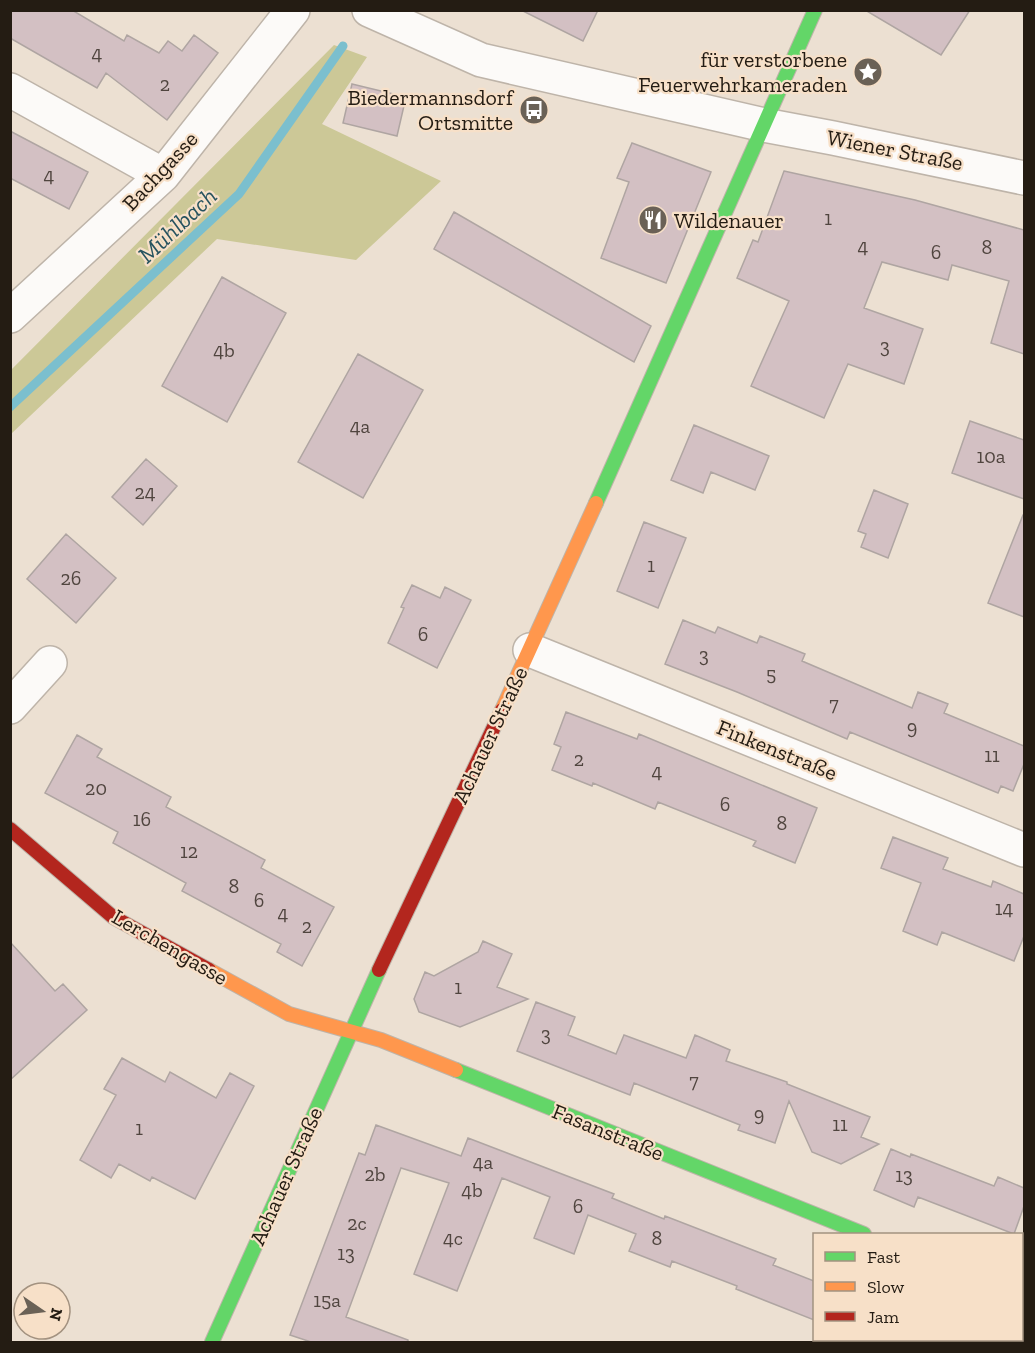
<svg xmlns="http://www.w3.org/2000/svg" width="1035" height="1353" viewBox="0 0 1035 1353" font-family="'Zilla Slab',serif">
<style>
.forest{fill:#ccc897}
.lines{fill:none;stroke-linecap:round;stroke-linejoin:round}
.stream{stroke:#7bbfce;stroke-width:9}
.building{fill:#d3c0c3;stroke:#afa5a2;stroke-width:1.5}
.street-casing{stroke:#beb4a9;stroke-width:36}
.fast-casing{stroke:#beb4a9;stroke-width:16}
.slow-casing{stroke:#beb4a9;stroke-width:16}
.jam-casing{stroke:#beb4a9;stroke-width:16}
.street{stroke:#fcfaf8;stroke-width:33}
.fast{stroke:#63d668;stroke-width:14}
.slow{stroke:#ff974d;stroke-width:14}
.jam{stroke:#b3261e;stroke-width:14}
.labels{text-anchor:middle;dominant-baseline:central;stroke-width:4.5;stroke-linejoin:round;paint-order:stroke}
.number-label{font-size:20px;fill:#50453f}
.poi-label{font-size:22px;fill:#241c13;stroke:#f7e0c8;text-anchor:end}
.street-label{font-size:22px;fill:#241c13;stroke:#f7e0c8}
.water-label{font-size:24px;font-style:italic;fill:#27535f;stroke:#f7e0c8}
</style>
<rect width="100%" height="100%" fill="#ece0d2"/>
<path class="forest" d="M334,45l33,12 -45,67 119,57 -85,79 -139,-21 -206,195v-64z"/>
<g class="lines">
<path class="stream" d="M10,407l229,-213 104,-148"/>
</g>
<path class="building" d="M10,10h62l52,31 3,-6 32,18 9,-12 14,10 12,-16 24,18 -51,67 -61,-47 -9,15 -87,-50z
M521,10h77l-15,31z
M865,10h105l-29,45z
M352,84l54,13 -9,39 -54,-13z
M10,131l78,41 -19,37 -59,-31z
M632,143l79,29 -45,111 -65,-25 28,-76 -12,-4z
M784,171l131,29 109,30v124l-33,-11 18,-62 -57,-16 -4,15 -66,-18 -18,46 59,21 -19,55 -56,-20 -24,54 -73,-32 38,-85 -52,-23 16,-38 5,2z
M454,212l197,114 -17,36 -200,-113z
M222,277l64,36 -59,109 -65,-36z
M358,354l65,36 -60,108 -65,-36z
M970,421l54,19v59l-72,-26z
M694,425l75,31 -14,34 -44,-18 -8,21 -32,-13z
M146,459l31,27 -34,39 -31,-28z
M874,490l34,14 -20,54 -27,-11 5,-13 -8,-3z
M1023,515h1v102l-36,-14z
M644,522l42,16 -28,70 -41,-17z
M66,534l50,44 -40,45 -49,-44z
M412,585l28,13 5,-11 26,13 -34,68 -49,-25 16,-35 -3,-1z
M683,620l32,13 3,-6 39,16 3,-7 45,18 -3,7 110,47 6,-16 30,12 -4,9 80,33v18l-11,27 -12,-5 -3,7 -148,-61 -3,7 -110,-47 -72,-28z
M566,712l71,27 2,-5 178,74 -22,55 -42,-17 3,-5 -98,-39 -3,7 -62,-26 -1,3 -40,-16 9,-23 -7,-3z
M77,735l25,14 -5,8 74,40 -5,10 99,53 -4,8 73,39 -32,59 -25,-14 4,-8 -99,-53 4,-8 -73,-40 5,-11 -73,-39z
M893,837l55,21 -5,11 48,18 2,-6 31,13v42l-10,25 -72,-29 -5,13 -34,-14 18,-48 -40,-15z
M483,941l29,13 -15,33 31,12 -68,28 -41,-15 -5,-13 11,-27 9,4 44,-24z
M10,942l45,49 8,-7 24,26 -77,70z
M536,1002l39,15 -7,18 48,19 8,-19 62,23 9,-23 35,15 -4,11 61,21v2l83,33 -9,20 18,7 -38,20 -29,-12 -23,-51 -14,42 -37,-13 2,-5 -106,-42 -4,12 -113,-44z
M122,1058l43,24 5,-10 46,26 14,-25 24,13 -59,113 -43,-22 -2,4 -31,-17 -8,14 -31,-18 36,-65 -12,-6z
M376,1125l85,31 7,-18 146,56 -2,4 52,21 1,-3 111,43 -3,6 41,16v39l-78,-31 1,-3 -65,-25 -2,6 -41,-16 7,-17 -48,-19 -14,39 -40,-16 16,-41 -48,-19 -45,113 -43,-17 35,-91 -48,-15 -55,149 62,23v2h-97l-21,-7 69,-182 6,2z
M891,1149l19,8 1,-3 83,32 4,-9 26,11v18l-10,28 -96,-37 -4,10 -40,-17z"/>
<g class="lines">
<g class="street-casing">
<path id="street" d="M369,10l112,50 283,65 69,13 191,40
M10,90l153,85
M10,316l153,-141 130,-165
M530,650l494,200
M10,707l40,-44
M1022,1298l2,1"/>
</g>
<g class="fast-casing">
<path id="fast" d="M596,503l219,-493
M456,1070l408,164
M212,1342l167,-372"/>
</g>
<g class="slow-casing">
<path id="slow" d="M502,710l94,-207
M209,970l80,44 92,26 75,30"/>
</g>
<g class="jam-casing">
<path id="jam" d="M10,829l103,88 96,53
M379,970l123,-260"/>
</g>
<use href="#street" class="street"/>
<use href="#fast" class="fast"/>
<use href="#slow" class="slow"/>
<use href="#jam" class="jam"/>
</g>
<defs>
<g id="sight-disc" transform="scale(1.5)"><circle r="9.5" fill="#6a6156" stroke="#f7e0c8"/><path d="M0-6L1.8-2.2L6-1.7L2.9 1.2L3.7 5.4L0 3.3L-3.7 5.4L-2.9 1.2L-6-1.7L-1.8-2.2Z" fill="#fff"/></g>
<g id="bus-disc" transform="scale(1.5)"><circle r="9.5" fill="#6a6156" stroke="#f7e0c8"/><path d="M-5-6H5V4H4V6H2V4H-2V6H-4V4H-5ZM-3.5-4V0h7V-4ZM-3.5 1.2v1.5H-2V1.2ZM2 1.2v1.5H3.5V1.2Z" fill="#fff"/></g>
<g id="restaurant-disc" transform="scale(1.5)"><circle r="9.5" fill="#6a6156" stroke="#f7e0c8"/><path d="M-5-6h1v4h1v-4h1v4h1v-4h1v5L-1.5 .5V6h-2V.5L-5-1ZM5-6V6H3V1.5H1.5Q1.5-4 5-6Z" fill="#fff"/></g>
</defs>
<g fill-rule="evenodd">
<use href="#sight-disc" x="868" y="72"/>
<use href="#bus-disc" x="534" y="110"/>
<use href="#restaurant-disc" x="653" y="220"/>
</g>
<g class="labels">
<g class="number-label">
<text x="97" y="53">4</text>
<text x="165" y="84">2</text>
<text x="49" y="175">4</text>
<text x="828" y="218">1</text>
<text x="863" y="246">4</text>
<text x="987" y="247">8</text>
<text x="936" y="252">6</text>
<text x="885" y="346">3</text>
<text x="224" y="350">4b</text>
<text x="360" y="426">4a</text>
<text x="991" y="456">10a</text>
<text x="145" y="492">24</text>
<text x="651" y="565">1</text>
<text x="71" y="578">26</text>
<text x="423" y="634">6</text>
<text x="704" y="655">3</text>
<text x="771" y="674">5</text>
<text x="834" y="704">7</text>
<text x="912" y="727">9</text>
<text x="992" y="755">11</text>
<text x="579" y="759">2</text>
<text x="657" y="771">4</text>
<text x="96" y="788">20</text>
<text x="725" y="804">6</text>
<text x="142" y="819">16</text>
<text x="782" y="823">8</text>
<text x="189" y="851">12</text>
<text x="234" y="886">8</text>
<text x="259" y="900">6</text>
<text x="1004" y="908">14</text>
<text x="283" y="913">4</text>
<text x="307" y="926">2</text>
<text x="458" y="987">1</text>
<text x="546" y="1034">3</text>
<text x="694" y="1081">7</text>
<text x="759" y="1114">9</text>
<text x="840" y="1124">11</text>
<text x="139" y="1128">1</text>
<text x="483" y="1162">4a</text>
<text x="375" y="1174">2b</text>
<text x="904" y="1175">13</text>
<text x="472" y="1190">4b</text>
<text x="578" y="1206">6</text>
<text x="357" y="1223">2c</text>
<text x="453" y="1238">4c</text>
<text x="657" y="1238">8</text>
<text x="346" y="1253">13</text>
<text x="327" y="1300">15a</text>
</g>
<g class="poi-label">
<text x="847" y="59">für verstorbene<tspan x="847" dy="25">Feuerwehrkameraden</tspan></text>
<text x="513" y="97">Biedermannsdorf<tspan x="513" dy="25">Ortsmitte</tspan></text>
<text x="674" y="220" text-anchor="start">Wildenauer</text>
</g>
<g class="street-label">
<text transform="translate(895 150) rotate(11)">Wiener Straße</text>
<text transform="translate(160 171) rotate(-47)">Bachgasse</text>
<text transform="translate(490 735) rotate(-65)">Achauer Straße</text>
<text transform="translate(777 750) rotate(22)">Finkenstraße</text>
<text transform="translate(170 947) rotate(30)">Lerchengasse</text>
<text transform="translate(608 1132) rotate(22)">Fasanstraße</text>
<text transform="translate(286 1176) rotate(-66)">Achauer Straße</text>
</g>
<g class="water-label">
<text transform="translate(177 225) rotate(-43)">Mühlbach</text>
</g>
</g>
<rect width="1035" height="1353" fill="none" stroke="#241c13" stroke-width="24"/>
<rect x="813" y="1233" width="210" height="108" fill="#f7e0c8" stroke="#a39280" stroke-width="1.5"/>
<rect x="825" y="1252" width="30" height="9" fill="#63d668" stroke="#a39280" stroke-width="1.5"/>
<text x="867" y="1263" font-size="18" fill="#241c13">Fast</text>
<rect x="825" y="1282" width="30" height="9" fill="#ff974d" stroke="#a39280" stroke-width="1.5"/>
<text x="867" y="1293" font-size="18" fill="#241c13">Slow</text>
<rect x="825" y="1312" width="30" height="9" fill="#b3261e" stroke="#a39280" stroke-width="1.5"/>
<text x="867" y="1323" font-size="18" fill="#241c13">Jam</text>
<g transform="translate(42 1311) rotate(104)"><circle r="28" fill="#f7e0c8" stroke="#a39280" stroke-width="1.5"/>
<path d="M0-4.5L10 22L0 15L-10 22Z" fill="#6a6156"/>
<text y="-9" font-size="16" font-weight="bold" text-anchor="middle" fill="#241c13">N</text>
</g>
</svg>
